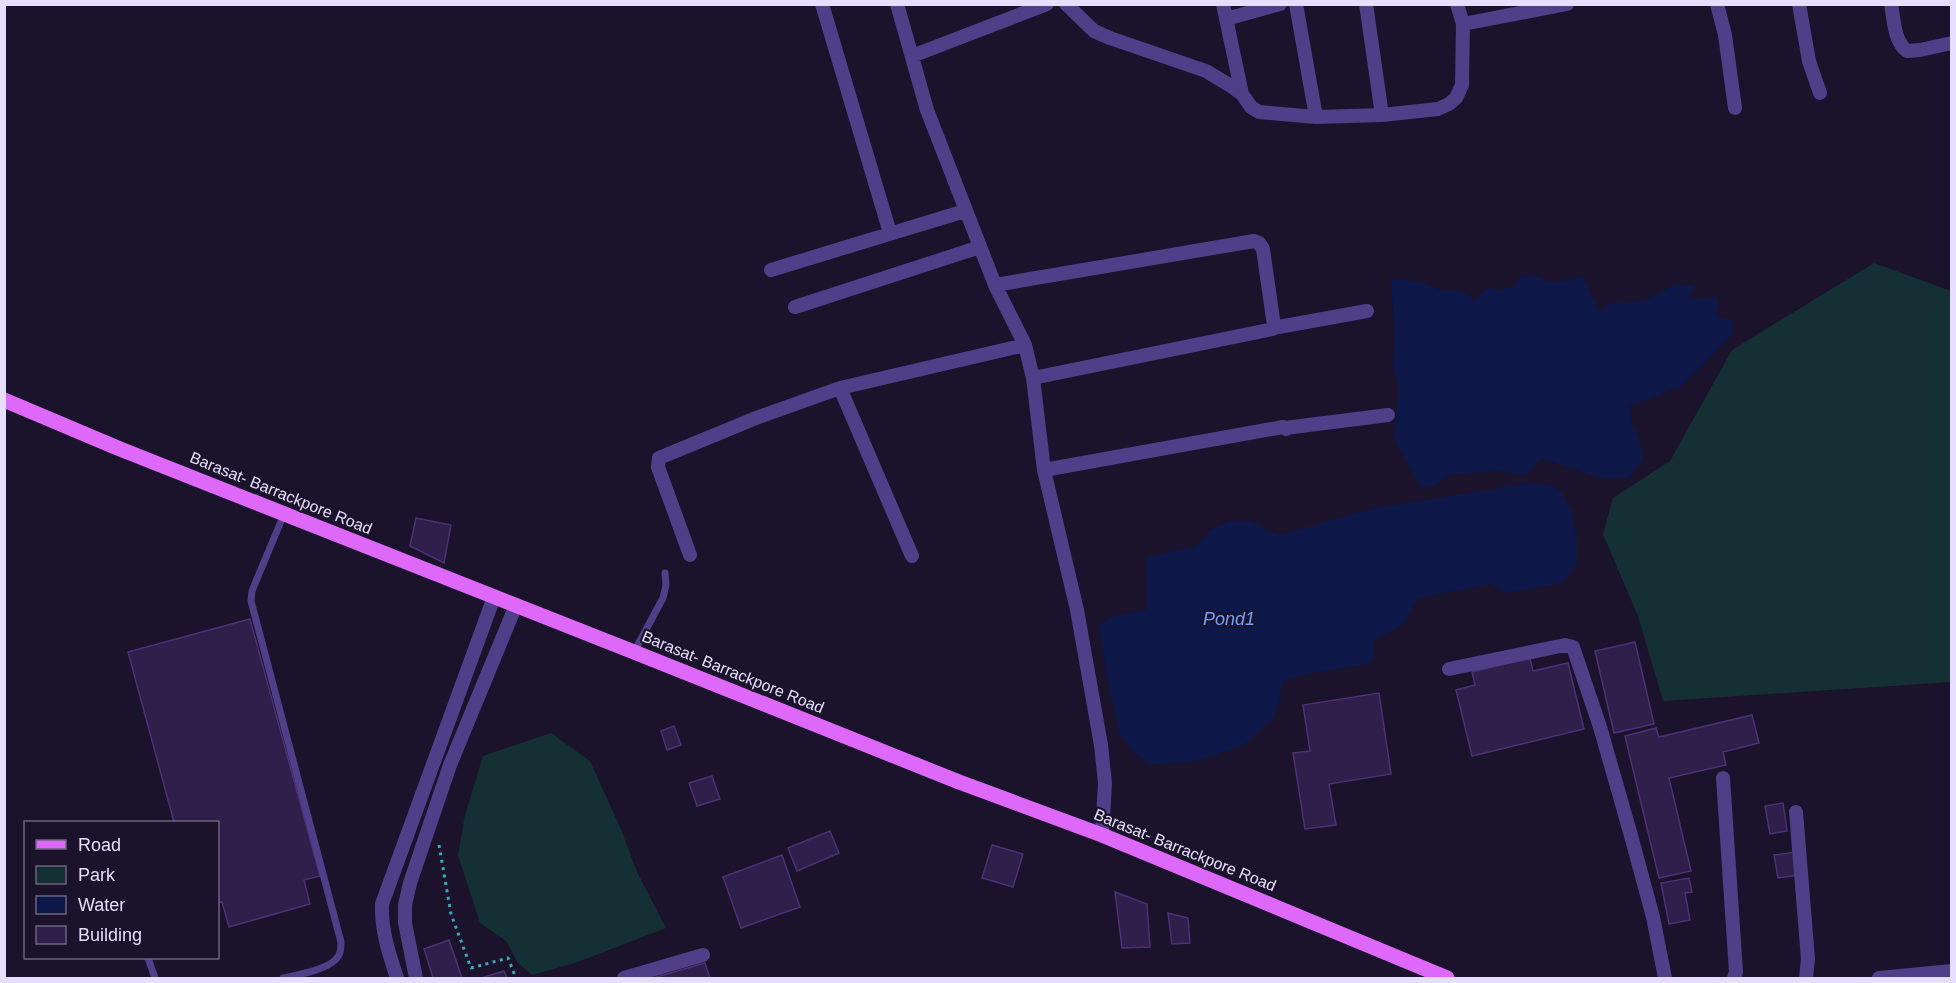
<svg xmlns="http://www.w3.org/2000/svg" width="1956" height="983" viewBox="0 0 1956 983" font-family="Arial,sans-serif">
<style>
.green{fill:#153035}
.water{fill:#0d1849}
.building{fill:#2f1f4b;stroke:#4b3176;stroke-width:1.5}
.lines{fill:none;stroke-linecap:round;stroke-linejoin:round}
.path{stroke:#35abba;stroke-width:3;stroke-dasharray:3 4.5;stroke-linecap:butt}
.lane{stroke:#4e3f88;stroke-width:7}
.street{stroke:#4e3f88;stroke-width:14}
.primary{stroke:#dd68fa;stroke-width:15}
.labels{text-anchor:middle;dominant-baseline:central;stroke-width:4.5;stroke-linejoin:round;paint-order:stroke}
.street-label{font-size:16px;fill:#e7ddfe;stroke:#1b122b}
.water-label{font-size:18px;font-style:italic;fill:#6fa1fa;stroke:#1b122b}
</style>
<rect width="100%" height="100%" fill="#1b122b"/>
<path class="green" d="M1874,263l77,28v391l-288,19 -25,-85 -35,-82 10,-36 57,-37 62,-111z
M551,733l39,28 30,66 17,45 29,56 -91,35 -43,12 -14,-12 -12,-22 -26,-18 -22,-68 7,-40 18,-59z"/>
<path class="water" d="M1533,275c18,10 30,7 49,1 8,11 11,24 18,36l8,-8 37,-4 32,-16 18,2 -7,13 29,-2v19l15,4 2,12 -24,26 -30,29 -50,19 1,19 8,12 4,23 -15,18h-28l-59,-20 -15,18 -26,-5 -52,4 -11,10 -15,4 -28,-50 5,-49 -6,-23 2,-27 -4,-61 29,3 24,9h18l13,9 15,-14 8,5 17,-5 5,-9z
M1533,483l18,2 10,6 11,21 5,27v25l-14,19 -58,10 -14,-9 -73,14 -14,25 -30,18 -1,22 -62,10 -27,7 -10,38 -30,27 -44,15 -36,4h-15l-15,-11 -15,-21 -12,-55 -8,-52 9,-7 39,-9 -1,-52 48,-10 10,-9 4,-7 22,-10h22l12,8 14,6 97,-27z"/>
<path class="building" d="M416,518l35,7 -7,38 -34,-17z
M250,619l70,257 -16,4 6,24 -81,23 -7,-25 -4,1v-81h-44l-46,-170z
M1635,642l19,82 -40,9 -19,-82z
M1530,658l3,13 35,-8 16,66 -112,27 -16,-66 19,-5 -3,-13z
M1379,693l12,81 -62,10 7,41 -31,4 -12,-76 17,-2 -7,-46z
M1752,715l7,28 -36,9 3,13 -57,13 22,93 -32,7 -34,-142 31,-8 3,9z
M674,726l7,19 -14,5 -6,-19z
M712,776l8,23 -23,7 -8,-23z
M1783,803l4,28 -17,3 -5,-28z
M830,831l9,22 -42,18 -9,-23z
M992,845l31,9 -10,33 -31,-9z
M1795,852l4,23 -21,3 -4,-23z
M782,855l18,52 -59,21 -18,-51z
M1689,878l3,14 -7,1 5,27 -21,4 -8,-41z
M1115,892l32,12 3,43 -28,1z
M1168,913l20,5 2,25 -18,1z
M449,940l13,38h-29l-9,-29z
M705,963l5,15h-57z
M504,971l3,7h-26z"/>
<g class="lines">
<path class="path" d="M439,845l12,69 20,54 37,-10 8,20"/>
<path class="lane" d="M634,652l29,-54 3,-13 -1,-12
M148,958l7,20
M283,978c13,-3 43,-8 52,-18 6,-5 6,-12 6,-18l-90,-341 1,-10 32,-77"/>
<path class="street" d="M822,4l68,229
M897,4l30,106 68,175 30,60 8,33 11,92 33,140 24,135 4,38 -3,52
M1066,4l28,27 16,7 96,33 25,15 11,8 9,13 8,5 57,5 66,-2 56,-6 11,-5 7,-6 6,-13 1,-61
M1223,4l19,90
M1296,4l20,113
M1366,4l16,111
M1457,4l6,20 104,-20
M1717,4l8,31 10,73
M1799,4l10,57 11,32
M1891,4c3,16 3,37 16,47l13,-1 32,-7
M1226,19l54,-15
M912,56l135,-52
M771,270l194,-59
M995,285l259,-44 5,2 4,6 11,77 -1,3 -240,49
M795,307l185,-60
M1273,328l94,-17
M840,388l72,168
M1285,428l103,-13
M1044,470l239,-43 3,2
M690,555l-32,-88 1,-9 97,-40 84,-30 185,-43
M1449,669l116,-24 8,2 27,80 30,105 23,85 12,61
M1723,778l13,194 -2,6
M1796,812l12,147 -2,19
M397,978c-8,-24 -16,-48 -15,-74l112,-307
M416,978l-11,-55v-18l5,-22 40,-118 66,-160
M624,978l79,-23
M1879,978l73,-7"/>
<path class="primary" d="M4,400l116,49 514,203 325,130 143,53 345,143"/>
</g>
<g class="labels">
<g class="street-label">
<text transform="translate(281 493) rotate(22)">Barasat- Barrackpore Road</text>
<text transform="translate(733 672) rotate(22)">Barasat- Barrackpore Road</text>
<text transform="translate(1185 850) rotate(22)">Barasat- Barrackpore Road</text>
</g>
<g class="water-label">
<text x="1229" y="619">Pond1</text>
</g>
</g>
<rect width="1956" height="983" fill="none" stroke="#e7ddfe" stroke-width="12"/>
<rect x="24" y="821" width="195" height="138" fill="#1b122b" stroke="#6d637f" stroke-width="1.5"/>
<rect x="36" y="840" width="30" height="9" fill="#dd68fa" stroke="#6d637f" stroke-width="1.5"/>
<text x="78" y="851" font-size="18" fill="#e7ddfe">Road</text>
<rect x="36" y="866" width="30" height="18" fill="#153035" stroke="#6d637f" stroke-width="1.5"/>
<text x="78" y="881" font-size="18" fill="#e7ddfe">Park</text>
<rect x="36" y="896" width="30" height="18" fill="#0d1849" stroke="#6d637f" stroke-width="1.5"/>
<text x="78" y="911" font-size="18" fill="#e7ddfe">Water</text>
<rect x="36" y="926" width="30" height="18" fill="#2f1f4b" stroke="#6d637f" stroke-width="1.5"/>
<text x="78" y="941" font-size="18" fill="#e7ddfe">Building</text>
</svg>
